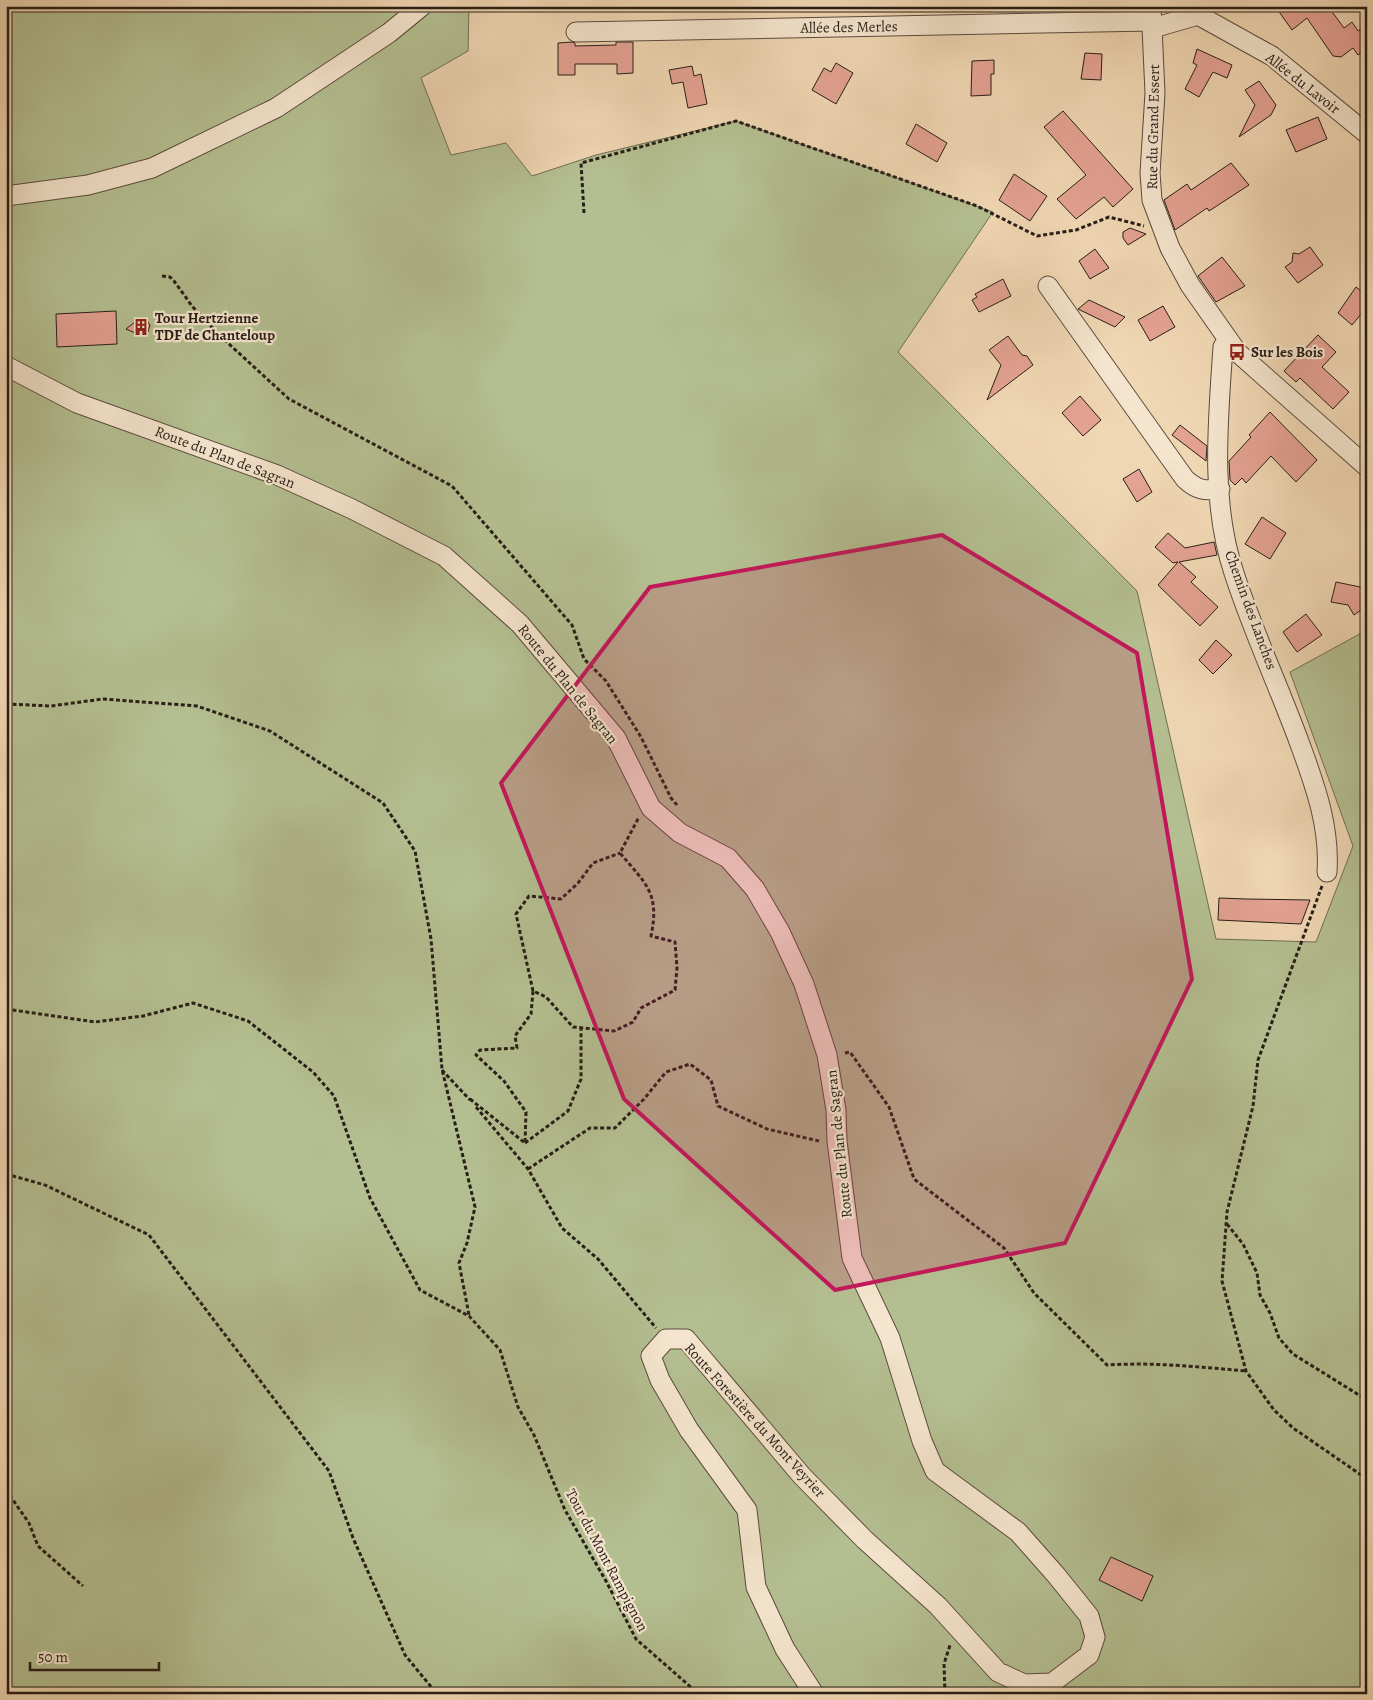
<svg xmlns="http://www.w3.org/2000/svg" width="1373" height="1700" viewBox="0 0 1373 1700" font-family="Alegreya,serif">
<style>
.green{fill:#b4bf91;stroke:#6e6e54}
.building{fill:#e4a293;stroke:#281e17}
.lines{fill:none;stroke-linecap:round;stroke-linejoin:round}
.street-casing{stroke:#5a4c3e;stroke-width:21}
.path{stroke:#281e17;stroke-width:3;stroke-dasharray:4 2.5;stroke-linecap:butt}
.street{stroke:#f5e5ce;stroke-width:19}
.marked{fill:#c2185b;fill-opacity:0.2;stroke:#c2185b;stroke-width:4;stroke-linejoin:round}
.labels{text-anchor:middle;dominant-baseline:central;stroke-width:4.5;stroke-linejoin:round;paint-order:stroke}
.street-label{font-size:15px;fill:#281e17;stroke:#f5e5ce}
.poi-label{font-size:15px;font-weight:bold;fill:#281e17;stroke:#f5e5ce;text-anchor:start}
</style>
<rect width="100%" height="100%" fill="#f0d7b3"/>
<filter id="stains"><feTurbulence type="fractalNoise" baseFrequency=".004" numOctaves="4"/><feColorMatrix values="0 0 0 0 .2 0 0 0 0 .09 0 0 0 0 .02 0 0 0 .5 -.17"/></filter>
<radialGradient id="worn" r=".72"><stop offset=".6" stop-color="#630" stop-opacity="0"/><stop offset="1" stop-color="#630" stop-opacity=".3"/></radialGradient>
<path class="green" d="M6,6h463l-1,45 -47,27 30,77 55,-12 26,33 64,-21 140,-34 257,91 -95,140 239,239 79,348 100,3 37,-96 -63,-174 77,-42v1064h-1361z"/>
<path class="building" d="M1275,6h59l-1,7 11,15 8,-6 6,9 9,-7v24l-9,7 -5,-7 -12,9 -8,-1 -26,-38 -15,12z
M572,42l3,1v3l41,-1v-3h17v31l-16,1v-10h-42v11h-17v-32z
M1197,49l35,16 -5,13 -14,-6 -14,25 -14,-8 12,-24 -4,-2z
M1085,53l17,1 -1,26 -20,-1z
M994,60v14h-3v21l-20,1 1,-35z
M836,63l17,10 -17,31 -24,-14 12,-22 7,4z
M692,66l2,10 7,-2 6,30 -19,4 -5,-26 -11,2 -3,-14z
M1259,81l17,24 -5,10 -32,22 16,-32 -10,-15z
M1063,111l70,78 -20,18 -9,-10 -28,22 -19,-20 29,-24 -42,-48z
M1318,117l9,22 -31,13 -10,-22z
M916,124l31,19 -10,19 -31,-18z
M1231,163l18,22 -40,26 -2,-3 -32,22 -11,-30 23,-16 4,6z
M1014,174l33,22 -17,25 -31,-21z
M1130,228l16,6 -18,11 -5,-7v-6z
M1310,247l13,18 -25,18 -13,-16 7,-5 1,-9 6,1z
M1095,249l14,19 -19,11 -11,-18z
M1222,257l23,29 -29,16 -18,-26z
M1003,279l8,17 -32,16 -7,-12 5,-3 -2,-3z
M1356,287l11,9v11l-15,18 -14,-12z
M1089,300l36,17 -10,10 -37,-18z
M1163,306l12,21 -25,14 -12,-21z
M116,311l1,33 -60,3 -1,-33z
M140,318l6,1 4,6 -2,7 -6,4 -16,-7z
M1318,335l18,17 -14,15 27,25 -16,17 -33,-31 -4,4 -12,-11z
M1008,336l14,19 5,1 6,9 -46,35 14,-35 -12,-15z
M1080,396l21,24 -18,16 -21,-23z
M1270,412l47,48 -21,22 -25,-26 -25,27 -4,-5 -7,7 -5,-5 -1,-19 22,-24 -2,-2z
M1180,425l27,21 -1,15 -34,-26z
M1139,469l13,23 -15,10 -14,-23z
M1262,517l24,16 -16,26 -25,-15z
M1168,533l17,15 29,-6 3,13 -38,7 17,15 -5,5 27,25 -18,19 -42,-41 20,-23 -5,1 -18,-16z
M1336,582l24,5 7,9v10l-13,9 -6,-10 -17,-3z
M1306,614l16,21 -25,17 -14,-20z
M1216,640l16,15 -19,19 -14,-14z
M1219,898l27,1 64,1 -9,24 -83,-4z
M1111,1557l42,19 -11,25 -43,-21z"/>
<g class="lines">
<g class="street-casing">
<path id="street" d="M1151,6l4,87 -5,80 2,27 18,48 20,37 47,67 130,115
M1153,28l45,-13 74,41 95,78
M576,32l576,-11
M6,196l82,-11 64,-17 124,-60 113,-75 33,-27
M1048,286l137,193c12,11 19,12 35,10
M1227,340l-4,7c-5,74 -13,154 11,226 19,59 46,116 67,174 15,41 29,81 26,125
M6,366l71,37 200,72 75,34 92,47 76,68 96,114 35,70 29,25 48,25 27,31 25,43 24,52 23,71 9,55 1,31 15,117 38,80 32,103 13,30 83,61 38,43 33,41 6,21 -6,18 -37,28 -28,1 -26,-12 -60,-66 -73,-66 -63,-64 -116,-137h-20l-15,17 9,24 29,50 58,80 9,77 29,62 29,45"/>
</g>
<path class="path" d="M584,213l-3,-50 155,-42 241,85 60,30 39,-6 33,-13 35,9
M162,276l8,1 4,4 18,25 25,27 72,66 163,87 120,139 12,34 22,22 35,56 30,61 6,7
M6,704l45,2 52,-7 94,7 73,25 113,72 32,48 16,88 11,130 33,138 -8,36 -8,20 10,52
M1322,886l-64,174 -5,46 -26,106 -5,69 24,90 28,39 19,18 74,51
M533,991l-17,-77 13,-18 32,3 17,-16 15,-20 27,-10
M6,1009l89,13 48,-6 50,-13 55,18 65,51 21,24 36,102 50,92 49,26 31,34 18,57 16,28 31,75 41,71 30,58 57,50 2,5
M845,1053l5,-1 39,55 25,72 90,69 30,45 73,72c47,-3 93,2 139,6
M442,1070l28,30
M470,1099l55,44 1,-31 -22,-31 -28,-26 4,-5 37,-2 -2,-12 16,-22 2,-23 13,6 27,30 41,4 19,-9 8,-14 34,-18 2,-22 -2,-26 -24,-6c9,-43 -5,-52 -31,-83l19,-36
M476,1107l52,62 34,59 36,31 58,69
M525,1143l43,-32 13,-32v-52
M528,1169l62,-41h25l29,-29 22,-27 24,-8 21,16 7,26 49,23 52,12
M6,1174l39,11 104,50 180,236 24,67 52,117 32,39
M1227,1224l16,20 14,29 3,22 10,18 9,25 14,16 74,46
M6,1490l23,33 9,23 45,40
M945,1694l-1,-30 6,-19"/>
<use href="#street" class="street"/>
</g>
<path class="marked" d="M942,535l195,118 55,326 -127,264 -230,47 -211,-191 -123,-316 149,-196z"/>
<defs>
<g id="building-bare" transform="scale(1.35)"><path d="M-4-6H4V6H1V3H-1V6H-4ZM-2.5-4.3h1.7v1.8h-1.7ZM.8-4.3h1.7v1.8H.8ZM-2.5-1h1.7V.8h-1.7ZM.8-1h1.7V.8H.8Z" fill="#8f2418" stroke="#f5e5ce" stroke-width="2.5" paint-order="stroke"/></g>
<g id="bus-bare" transform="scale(1.35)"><path d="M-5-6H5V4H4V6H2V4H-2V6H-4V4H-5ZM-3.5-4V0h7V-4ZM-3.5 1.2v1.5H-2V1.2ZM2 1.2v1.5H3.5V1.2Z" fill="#8f2418" stroke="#f5e5ce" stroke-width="2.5" paint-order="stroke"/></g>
</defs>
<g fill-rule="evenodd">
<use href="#building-bare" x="141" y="327"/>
<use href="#bus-bare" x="1237" y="352"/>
</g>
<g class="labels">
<g class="street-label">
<text transform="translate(849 27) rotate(-1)">Allée des Merles</text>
<text transform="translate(1303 83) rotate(38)">Allée du Lavoir</text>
<text transform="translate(1153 127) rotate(-89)">Rue du Grand Essert</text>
<text transform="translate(225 457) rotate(21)">Route du Plan de Sagran</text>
<text transform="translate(1251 610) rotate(70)">Chemin des Lanches</text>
<text transform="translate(568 684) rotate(51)">Route du Plan de Sagran</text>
<text transform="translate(839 1144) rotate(-96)">Route du Plan de Sagran</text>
<text transform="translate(755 1420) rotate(48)">Route Forestière du Mont Veyrier</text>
<text transform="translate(607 1560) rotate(62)">Tour du Mont Rampignon</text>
</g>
<g class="poi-label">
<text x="155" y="318">Tour Hertzienne<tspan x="155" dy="17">TDF de Chanteloup</tspan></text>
<text x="1251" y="352">Sur les Bois</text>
</g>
</g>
<rect width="1373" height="1700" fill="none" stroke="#f0d7b3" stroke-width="25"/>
<rect x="8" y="8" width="1358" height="1685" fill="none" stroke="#281e17" stroke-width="2.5"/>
<rect x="12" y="12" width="1348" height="1675" fill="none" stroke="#281e17"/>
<path d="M30 1662v8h129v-8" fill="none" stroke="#281e17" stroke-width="2.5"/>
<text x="38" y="1662" font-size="15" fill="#281e17" stroke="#f5e5ce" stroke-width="4" paint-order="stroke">50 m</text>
<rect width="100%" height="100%" filter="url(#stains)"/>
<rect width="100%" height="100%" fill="url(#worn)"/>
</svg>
